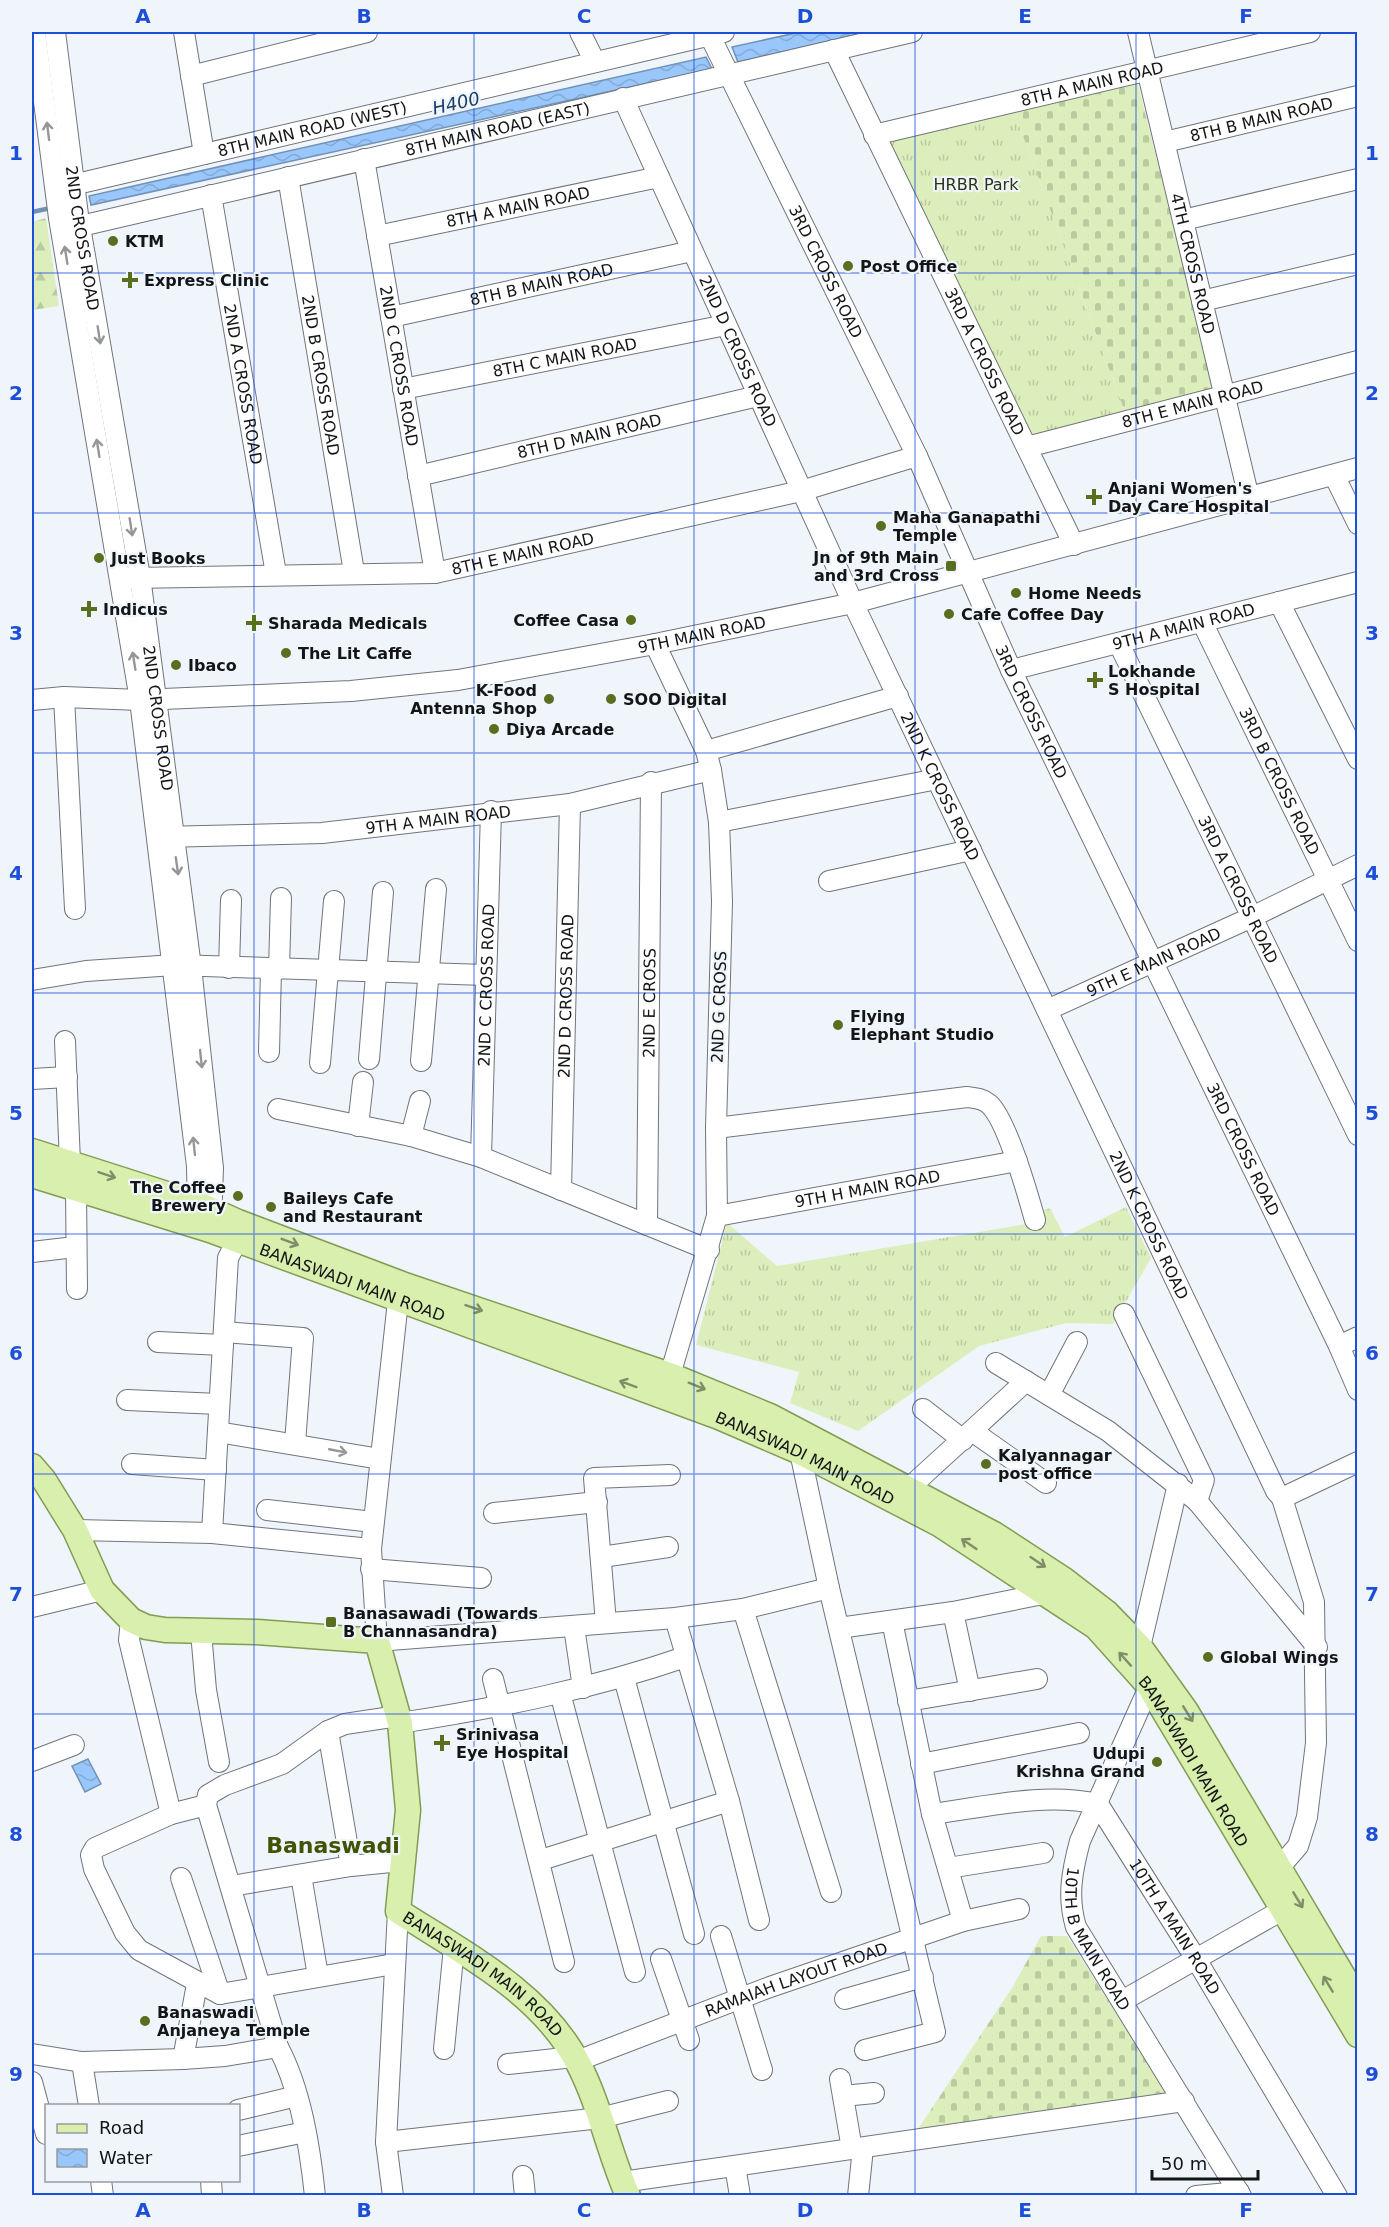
<svg xmlns="http://www.w3.org/2000/svg" width="1389" height="2227" viewBox="0 0 1389 2227" font-family="'DejaVu Sans',sans-serif">
<style>
.grass{fill:url(#grass-tufts)}
.forest{fill:url(#forest-firs)}
.cemetery{fill:url(#cemetery-stones)}
.garden{fill:#dbeebb}
.water{fill:url(#water-waves);stroke:#7192b6;stroke-width:1.5}
.lines{fill:none;stroke-linecap:round;stroke-linejoin:round}
.stream{stroke:#7192b6;stroke-width:4.5}
.minor-casing{stroke:#70757a;stroke-width:22}
.major-casing{stroke:#839c54;stroke-width:27}
.minor{stroke:#fff;stroke-width:20}
.major{stroke:#d9efad;stroke-width:24}
.oneway{stroke:#959696}
.oneway2{stroke:#808d69}
.grid{fill:none;stroke:#1d4ed8;stroke-width:1.5;stroke-opacity:0.55}
.poi-dot{fill:#586f20;stroke:#f0f5fb;stroke-width:2}
.labels{text-anchor:middle;dominant-baseline:central;stroke-width:4.5;stroke-linejoin:round;paint-order:stroke}
.street-label{font-size:16px;fill:#131516;stroke:#f0f5fb}
.park-label{font-size:16px;fill:#293411;stroke:#f0f5fb}
.poi-label{font-size:16px;font-weight:bold;fill:#131516;stroke:#f0f5fb;text-anchor:start}
.water-label{font-size:18px;font-style:italic;fill:#153e67;stroke:#f0f5fb}
.district-label{font-size:22px;font-weight:bold;fill:#3e5304;stroke:#f0f5fb}
.neatline{fill:none;stroke:#1d4ed8;stroke-width:2}
.grid-label{font-size:20px;text-anchor:middle;font-weight:bold;fill:#1d4ed8}
</style>
<defs>
<pattern id="grass-tufts" width="24" height="20" patternUnits="userSpaceOnUse" patternTransform="scale(1.5)"><rect width="24" height="20" fill="#dbeebb"/><path d="M3 7l-1-3M5 7V3M7 7l1-3M15 17l-1-3M17 17v-4M19 17l1-3" fill="none" stroke="#bbcba0"/></pattern>
<pattern id="forest-firs" width="22" height="20" patternUnits="userSpaceOnUse" patternTransform="scale(1.5)"><rect width="22" height="20" fill="#dbeebb"/><path d="M5 1l3.5 6h-7zM16 11l3.5 6h-7z" fill="#bbcba0"/></pattern>
<pattern id="cemetery-stones" width="16" height="16" patternUnits="userSpaceOnUse" patternTransform="scale(1.5)"><rect width="16" height="16" fill="#dbeebb"/><path d="M2 7V4a2 2 0 0 1 4 0v3zM10 15v-3a2 2 0 0 1 4 0v3z" fill="#bbcba0"/></pattern>
<pattern id="water-waves" width="16" height="10" patternUnits="userSpaceOnUse" patternTransform="scale(1.5)"><rect width="16" height="10" fill="#99c7fb"/><path d="M0 5q4-4 8 0t8 0" fill="none" stroke="#83aad6"/></pattern>
</defs>
<rect width="100%" height="100%" fill="#f0f5fb"/>
<path class="grass" d="M1013,109l112,303 -93,24 -145,-296z
M1126,1207l25,51 -38,66 -47,-1 -87,23 -121,85 -68,-28 9,-31 -103,-27 31,-122 50,43 250,-42 -1,-9 24,-7 15,29z"/>
<path class="forest" d="M46,218l13,88 -27,4v-88z"/>
<path class="cemetery" d="M1136,77l79,312 -90,23 -112,-303z
M1041,1936h26l102,161 -255,38 98,-147z"/>
<path class="garden" d="M974,160l12,28 -41,17 -12,-28z"/>
<path class="water" d="M800,32h68l-130,30 -6,-15z
M706,57l6,12 -621,136 -2,-9z
M88,1759l13,25 -16,8 -13,-26z"/>
<g class="lines">
<path class="stream" d="M32,212l14,-3"/>
<g class="minor-casing">
<g id="minor">
<path d="M35,32l24,186 81,482 57,466 1,51"/>
<path id="s1" d="M55,32l23,183 62,362 16,122 35,268 22,201 -2,56"/>
<path d="M184,32l20,122"/>
<path d="M580,32l15,30"/>
<path id="s2" d="M708,32l209,424 94,214 328,676 19,44"/>
<path id="s3" d="M1138,32l111,466"/>
<path id="s4" d="M834,50l240,495"/>
<path d="M191,76l176,-44"/>
<path id="s5" d="M623,98l230,505 423,888 6,7 32,104 2,141 -9,74 -9,29 -19,22"/>
<path id="s6" d="M874,135l436,-103"/>
<path id="s7" d="M1165,142l193,-46"/>
<path id="s8" d="M364,159l71,414"/>
<path id="s9" d="M288,177l66,395"/>
<path id="s10" d="M64,187l660,-155"/>
<path id="s11" d="M211,195l65,379"/>
<path d="M1183,220l175,-41"/>
<path id="s12" d="M68,229l844,-197"/>
<path id="s13" d="M377,236l282,-59"/>
<path d="M1202,301l156,-37"/>
<path id="s14" d="M391,317l301,-66"/>
<path id="s15" d="M403,389l323,-64"/>
<path id="s16" d="M1027,447l331,-86"/>
<path d="M1334,475l24,49"/>
<path id="s17" d="M418,476l340,-80"/>
<path id="s18" d="M129,578l306,-5 366,-82 116,-35"/>
<path d="M1279,602l79,157"/>
<path id="s19" d="M1202,622l156,319"/>
<path d="M655,644l51,107 5,19 8,52 3,79 -6,227 1,88 -47,159"/>
<path id="s20" d="M1119,644l239,491"/>
<path id="s21" d="M1011,670l347,-88"/>
<path d="M64,697l11,212"/>
<path id="s22" d="M32,700l32,-3 76,3 211,-9 107,-11 197,-36 198,-41 505,-135"/>
<path d="M706,751l192,-55"/>
<path d="M719,822l218,-43"/>
<path id="s23" d="M161,837l161,-4 248,-29 141,-34"/>
<path d="M829,881l142,-31"/>
<path d="M229,968l2,-68"/>
<path d="M279,969l2,-71"/>
<path d="M32,980l54,-9 88,-6 312,10"/>
<path id="s24" d="M1047,1010l203,-92 108,-53"/>
<path d="M65,1041l5,122"/>
<path d="M269,1052l2,-83"/>
<path d="M369,1059l14,-167"/>
<path d="M421,1061l15,-172"/>
<path d="M320,1063l14,-162"/>
<path d="M32,1079l35,-2"/>
<path d="M278,1109l133,27 70,21 228,93"/>
<path d="M358,1126l5,-44"/>
<path d="M716,1128l251,-31c8,1 15,1 22,7 18,16 39,91 46,116"/>
<path d="M411,1136l9,-35"/>
<path id="s25" d="M481,1157l10,-346"/>
<path d="M76,1189l1,100"/>
<path id="s26" d="M561,1190l9,-386"/>
<path id="s27" d="M717,1216l300,-55"/>
<path id="s28" d="M647,1225l4,-443"/>
<path d="M32,1252l43,-5"/>
<path d="M398,1301l-27,248 6,92 298,-23 68,-9 86,-21"/>
<path d="M1124,1314l80,166 -7,21"/>
<path d="M224,1332l79,6 -8,105"/>
<path d="M158,1342l65,3"/>
<path d="M1339,1346l19,-9"/>
<path d="M996,1363l112,68 89,70 120,146"/>
<path d="M1049,1395l28,-53"/>
<path d="M127,1400l92,4"/>
<path d="M923,1409l40,31"/>
<path d="M972,1431l74,52"/>
<path d="M218,1432l162,27"/>
<path d="M804,1443l-4,9 29,136 106,444 -70,18"/>
<path d="M132,1464l84,6"/>
<path d="M909,1488l117,-107"/>
<path d="M1282,1498l76,-36"/>
<path d="M267,1510l106,12"/>
<path d="M494,1513l103,-11"/>
<path d="M75,1530l137,3 159,16"/>
<path d="M212,1533l16,-275 9,-17 1,-16"/>
<path d="M602,1557l66,-10"/>
<path d="M371,1569l110,9"/>
<path d="M32,1607l70,-17"/>
<path d="M743,1609l88,283"/>
<path d="M953,1612l17,79"/>
<path d="M675,1618l54,183 30,119"/>
<path d="M131,1620l-2,20 42,174"/>
<path d="M892,1621l40,193 31,107"/>
<path d="M606,1623l-12,-145 76,-3"/>
<path d="M574,1627l9,61"/>
<path d="M839,1628l114,-16 90,-18"/>
<path d="M201,1632l5,58 13,72"/>
<path d="M1140,1647l38,-163"/>
<path id="s29" d="M1154,1676l-74,165c-8,30 -13,56 -4,86l165,269"/>
<path d="M624,1678l70,256"/>
<path d="M493,1679l71,283"/>
<path d="M560,1693l75,279"/>
<path d="M908,1701l129,-22"/>
<path d="M400,1723c97,-15 192,-34 285,-66"/>
<path d="M328,1731l23,135"/>
<path d="M32,1761l42,-16"/>
<path d="M921,1764l158,-31"/>
<path d="M206,1805l-35,9 -76,34 -4,7 3,14 31,64 14,17 81,44 174,-30"/>
<path id="s30" d="M932,1814c54,-7 112,-22 166,-10l98,155 141,237"/>
<path d="M541,1860l188,-59"/>
<path d="M948,1868l95,-15"/>
<path d="M301,1875l17,101"/>
<path d="M181,1878l39,116"/>
<path d="M231,1886l120,-20 50,-5"/>
<path d="M721,1936l41,134"/>
<path d="M661,1959l28,81"/>
<path d="M845,1999l78,-22"/>
<path d="M1122,2001l162,-92"/>
<path d="M444,2049l10,-102"/>
<path d="M32,2054l50,8 101,-3 42,-3 53,-9"/>
<path d="M183,2059l14,-75"/>
<path id="s31" d="M577,2061l193,-74 193,-66 56,-12"/>
<path d="M82,2062l7,44"/>
<path d="M508,2064l66,-7"/>
<path d="M840,2079l12,70"/>
<path d="M32,2082l14,52"/>
<path d="M843,2096l31,-3"/>
<path d="M238,2110l59,-14"/>
<path d="M386,2142l214,-24 68,-17"/>
<path d="M238,2146l67,-14"/>
<path d="M735,2166l5,30"/>
<path d="M523,2176l2,20"/>
<path d="M101,2180l2,16"/>
<path d="M211,2180l1,16"/>
<path d="M622,2182l562,-81"/>
<path d="M315,2196c-5,-49 -14,-106 -37,-149l-72,-242 2,-10 17,-10 57,-21 46,-33 17,-7 53,-8"/>
<path d="M393,2196l-7,-54 12,-231"/>
<path d="M858,2196l5,-48"/>
<path d="M1196,2196l43,-4"/>
</g>
</g>
<g class="major-casing">
<g id="major">
<path d="M32,1151l166,53 40,18 164,62 268,91 100,41 224,118 69,45 44,34 33,34 46,64 172,290"/>
<path id="s32" d="M32,1175l178,55 509,187 81,35 139,72 157,103 53,59 209,349"/>
<path id="s33" d="M32,1466l12,14 31,50 27,60 29,30 15,7 19,3 92,2 120,9 23,82 8,87 -10,101c65,42 143,81 180,152 22,42 31,90 50,133"/>
</g>
</g>
<use href="#minor" class="minor"/>
<use href="#major" class="major"/>
</g>
<defs><path id="oneway-shaft" d="M-6 0H5M1.5-3L5.5 0L1.5 3" fill="none" stroke-width="1.6" stroke-linecap="round" stroke-linejoin="round" transform="scale(1.5)"/></defs>
<g class="oneway">
<use href="#oneway-shaft" transform="translate(48 131) rotate(-97)"/>
<use href="#oneway-shaft" transform="translate(66 255) rotate(-99)"/>
<use href="#oneway-shaft" transform="translate(99 335) rotate(81)"/>
<use href="#oneway-shaft" transform="translate(98 448) rotate(-99)"/>
<use href="#oneway-shaft" transform="translate(131 527) rotate(81)"/>
<use href="#oneway-shaft" transform="translate(134 661) rotate(-99)"/>
<use href="#oneway-shaft" transform="translate(177 866) rotate(82)"/>
<use href="#oneway-shaft" transform="translate(201 1059) rotate(84)"/>
<use href="#oneway-shaft" transform="translate(194 1146) rotate(-96)"/>
<use href="#oneway-shaft" transform="translate(338 1451) rotate(11)"/>
</g>
<g class="oneway2">
<use href="#oneway-shaft" transform="translate(107 1175) rotate(18)"/>
<use href="#oneway-shaft" transform="translate(290 1242) rotate(21)"/>
<use href="#oneway-shaft" transform="translate(474 1308) rotate(19)"/>
<use href="#oneway-shaft" transform="translate(628 1384) rotate(-160)"/>
<use href="#oneway-shaft" transform="translate(697 1386) rotate(22)"/>
<use href="#oneway-shaft" transform="translate(969 1544) rotate(-146)"/>
<use href="#oneway-shaft" transform="translate(1038 1562) rotate(34)"/>
<use href="#oneway-shaft" transform="translate(1125 1659) rotate(-132)"/>
<use href="#oneway-shaft" transform="translate(1188 1714) rotate(58)"/>
<use href="#oneway-shaft" transform="translate(1298 1900) rotate(59)"/>
<use href="#oneway-shaft" transform="translate(1328 1984) rotate(-121)"/>
</g>
<path class="grid" d="M254,32v2164M474,32v2164M694,32v2164M915,32v2164M1136,32v2164M32,273h1326M32,513h1326M32,753h1326M32,993h1326M32,1234h1326M32,1474h1326M32,1714h1326M32,1954h1326"/>
<g class="poi-dot">
<circle cx="113" cy="241" r="6"/>
<circle cx="848" cy="266" r="6"/>
<path d="M127 271h6v6h6v6h-6v6h-6v-6h-6v-6h6z"/>
<path d="M1091 488h6v6h6v6h-6v6h-6v-6h-6v-6h6z"/>
<circle cx="881" cy="526" r="6"/>
<circle cx="99" cy="558" r="6"/>
<rect x="945" y="560" width="12" height="12" rx="3"/>
<circle cx="1016" cy="593" r="6"/>
<path d="M86 600h6v6h6v6h-6v6h-6v-6h-6v-6h6z"/>
<circle cx="949" cy="614" r="6"/>
<circle cx="631" cy="620" r="6"/>
<path d="M251 614h6v6h6v6h-6v6h-6v-6h-6v-6h6z"/>
<circle cx="286" cy="653" r="6"/>
<circle cx="176" cy="665" r="6"/>
<path d="M1092 671h6v6h6v6h-6v6h-6v-6h-6v-6h6z"/>
<circle cx="549" cy="699" r="6"/>
<circle cx="611" cy="699" r="6"/>
<circle cx="494" cy="729" r="6"/>
<circle cx="838" cy="1025" r="6"/>
<circle cx="238" cy="1196" r="6"/>
<circle cx="271" cy="1207" r="6"/>
<circle cx="986" cy="1464" r="6"/>
<rect x="325" y="1616" width="12" height="12" rx="3"/>
<circle cx="1208" cy="1657" r="6"/>
<path d="M439 1734h6v6h6v6h-6v6h-6v-6h-6v-6h6z"/>
<circle cx="1157" cy="1762" r="6"/>
<circle cx="145" cy="2021" r="6"/>
</g>
<g class="labels">
<g class="street-label">
<text stroke="none"><textPath href="#s6" startOffset="224">8TH A MAIN ROAD</textPath></text>
<text stroke="none"><textPath href="#s7" startOffset="99">8TH B MAIN ROAD</textPath></text>
<text stroke="none"><textPath href="#s12" startOffset="441">8TH MAIN ROAD (EAST)</textPath></text>
<text stroke="none"><textPath href="#s10" startOffset="255">8TH MAIN ROAD (WEST)</textPath></text>
<text stroke="none"><textPath href="#s13" startOffset="144">8TH A MAIN ROAD</textPath></text>
<text stroke="none"><textPath href="#s1" startOffset="208">2ND CROSS ROAD</textPath></text>
<text stroke="none"><textPath href="#s3" startOffset="238">4TH CROSS ROAD</textPath></text>
<text stroke="none"><textPath href="#s2" startOffset="267">3RD CROSS ROAD</textPath></text>
<text stroke="none"><textPath href="#s14" startOffset="154">8TH B MAIN ROAD</textPath></text>
<text stroke="none"><textPath href="#s5" startOffset="278">2ND D CROSS ROAD</textPath></text>
<text stroke="none"><textPath href="#s15" startOffset="165">8TH C MAIN ROAD</textPath></text>
<text stroke="none"><textPath href="#s4" startOffset="346">3RD A CROSS ROAD</textPath></text>
<text stroke="none"><textPath href="#s8" startOffset="210">2ND C CROSS ROAD</textPath></text>
<text stroke="none"><textPath href="#s9" startOffset="201">2ND B CROSS ROAD</textPath></text>
<text stroke="none"><textPath href="#s11" startOffset="192">2ND A CROSS ROAD</textPath></text>
<text stroke="none"><textPath href="#s16" startOffset="171">8TH E MAIN ROAD</textPath></text>
<text stroke="none"><textPath href="#s17" startOffset="176">8TH D MAIN ROAD</textPath></text>
<text stroke="none"><textPath href="#s18" startOffset="396">8TH E MAIN ROAD</textPath></text>
<text stroke="none"><textPath href="#s21" startOffset="178">9TH A MAIN ROAD</textPath></text>
<text stroke="none"><textPath href="#s22" startOffset="675">9TH MAIN ROAD</textPath></text>
<text stroke="none"><textPath href="#s2" startOffset="753">3RD CROSS ROAD</textPath></text>
<text stroke="none"><textPath href="#s1" startOffset="694">2ND CROSS ROAD</textPath></text>
<text stroke="none"><textPath href="#s19" startOffset="177">3RD B CROSS ROAD</textPath></text>
<text stroke="none"><textPath href="#s5" startOffset="758">2ND K CROSS ROAD</textPath></text>
<text stroke="none"><textPath href="#s23" startOffset="278">9TH A MAIN ROAD</textPath></text>
<text stroke="none"><textPath href="#s20" startOffset="273">3RD A CROSS ROAD</textPath></text>
<text stroke="none"><textPath href="#s24" startOffset="117">9TH E MAIN ROAD</textPath></text>
<text stroke="none"><textPath href="#s25" startOffset="172">2ND C CROSS ROAD</textPath></text>
<text stroke="none"><textPath href="#s26" startOffset="194">2ND D CROSS ROAD</textPath></text>
<text stroke="none"><textPath href="#s28" startOffset="222">2ND E CROSS</textPath></text>
<text transform="translate(719 1007) rotate(-88)">2ND G CROSS</text>
<text stroke="none"><textPath href="#s2" startOffset="1239">3RD CROSS ROAD</textPath></text>
<text stroke="none"><textPath href="#s27" startOffset="153">9TH H MAIN ROAD</textPath></text>
<text stroke="none"><textPath href="#s5" startOffset="1244">2ND K CROSS ROAD</textPath></text>
<text stroke="none"><textPath href="#s32" startOffset="338">BANASWADI MAIN ROAD</textPath></text>
<text stroke="none"><textPath href="#s32" startOffset="824">BANASWADI MAIN ROAD</textPath></text>
<text stroke="none"><textPath href="#s32" startOffset="1328">BANASWADI MAIN ROAD</textPath></text>
<text stroke="none"><textPath href="#s30" startOffset="312">10TH A MAIN ROAD</textPath></text>
<text stroke="none"><textPath href="#s29" startOffset="286">10TH B MAIN ROAD</textPath></text>
<text stroke="none"><textPath href="#s33" startOffset="813">BANASWADI MAIN ROAD</textPath></text>
<text stroke="none"><textPath href="#s31" startOffset="234">RAMAIAH LAYOUT ROAD</textPath></text>
</g>
<g class="park-label">
<text x="976" y="184">HRBR Park</text>
</g>
<g class="poi-label">
<text x="125" y="241">KTM</text>
<text x="860" y="266">Post Office</text>
<text x="144" y="280">Express Clinic</text>
<text x="1108" y="488">Anjani Women's<tspan x="1108" dy="18">Day Care Hospital</tspan></text>
<text x="893" y="517">Maha Ganapathi<tspan x="893" dy="18">Temple</tspan></text>
<text x="939" y="557" text-anchor="end">Jn of 9th Main<tspan x="939" dy="18">and 3rd Cross</tspan></text>
<text x="111" y="558">Just Books</text>
<text x="1028" y="593">Home Needs</text>
<text x="103" y="609">Indicus</text>
<text x="961" y="614">Cafe Coffee Day</text>
<text x="619" y="620" text-anchor="end">Coffee Casa</text>
<text x="268" y="623">Sharada Medicals</text>
<text x="298" y="653">The Lit Caffe</text>
<text x="188" y="665">Ibaco</text>
<text x="1108" y="671">Lokhande<tspan x="1108" dy="18">S Hospital</tspan></text>
<text x="537" y="690" text-anchor="end">K-Food<tspan x="537" dy="18">Antenna Shop</tspan></text>
<text x="623" y="699">SOO Digital</text>
<text x="506" y="729">Diya Arcade</text>
<text x="850" y="1016">Flying<tspan x="850" dy="18">Elephant Studio</tspan></text>
<text x="226" y="1187" text-anchor="end">The Coffee<tspan x="226" dy="18">Brewery</tspan></text>
<text x="283" y="1198">Baileys Cafe<tspan x="283" dy="18">and Restaurant</tspan></text>
<text x="998" y="1455">Kalyannagar<tspan x="998" dy="18">post office</tspan></text>
<text x="343" y="1613">Banasawadi (Towards<tspan x="343" dy="18">B Channasandra)</tspan></text>
<text x="1220" y="1657">Global Wings</text>
<text x="456" y="1734">Srinivasa<tspan x="456" dy="18">Eye Hospital</tspan></text>
<text x="1145" y="1753" text-anchor="end">Udupi<tspan x="1145" dy="18">Krishna Grand</tspan></text>
<text x="157" y="2012">Banaswadi<tspan x="157" dy="18">Anjaneya Temple</tspan></text>
</g>
<g class="water-label">
<text transform="translate(456 103) rotate(-13)">H400</text>
</g>
<g class="district-label">
<text x="333" y="1845">Banaswadi</text>
</g>
</g>
<rect width="1389" height="2227" fill="none" stroke="#f0f5fb" stroke-width="66"/>
<rect x="45" y="2104" width="195" height="78" fill="#f0f5fb" stroke="#989b9f" stroke-width="1.5"/>
<rect x="57" y="2124" width="30" height="9" fill="#d9efad" stroke="#989b9f" stroke-width="1.5"/>
<text x="99" y="2134" font-size="18" fill="#131516">Road</text>
<rect x="57" y="2149" width="30" height="18" fill="url(#water-waves)" stroke="#989b9f" stroke-width="1.5"/>
<text x="99" y="2164" font-size="18" fill="#131516">Water</text>
<path d="M1152 2170v9h106v-9" fill="none" stroke="#131516" stroke-width="3"/>
<text x="1161" y="2170" font-size="18" fill="#131516" stroke="#f0f5fb" stroke-width="4.5" paint-order="stroke">50 m</text>
<rect x="33" y="33" width="1323" height="2161" class="neatline"/>
<g class="grid-label">
<text x="143" y="23">A</text>
<text x="364" y="23">B</text>
<text x="584" y="23">C</text>
<text x="805" y="23">D</text>
<text x="1025" y="23">E</text>
<text x="1246" y="23">F</text>
<text x="16" y="160">1</text>
<text x="1372" y="160">1</text>
<text x="16" y="400">2</text>
<text x="1372" y="400">2</text>
<text x="16" y="640">3</text>
<text x="1372" y="640">3</text>
<text x="16" y="880">4</text>
<text x="1372" y="880">4</text>
<text x="16" y="1120">5</text>
<text x="1372" y="1120">5</text>
<text x="16" y="1360">6</text>
<text x="1372" y="1360">6</text>
<text x="16" y="1601">7</text>
<text x="1372" y="1601">7</text>
<text x="16" y="1841">8</text>
<text x="1372" y="1841">8</text>
<text x="16" y="2081">9</text>
<text x="1372" y="2081">9</text>
<text x="143" y="2217">A</text>
<text x="364" y="2217">B</text>
<text x="584" y="2217">C</text>
<text x="805" y="2217">D</text>
<text x="1025" y="2217">E</text>
<text x="1246" y="2217">F</text>
</g>
</svg>
